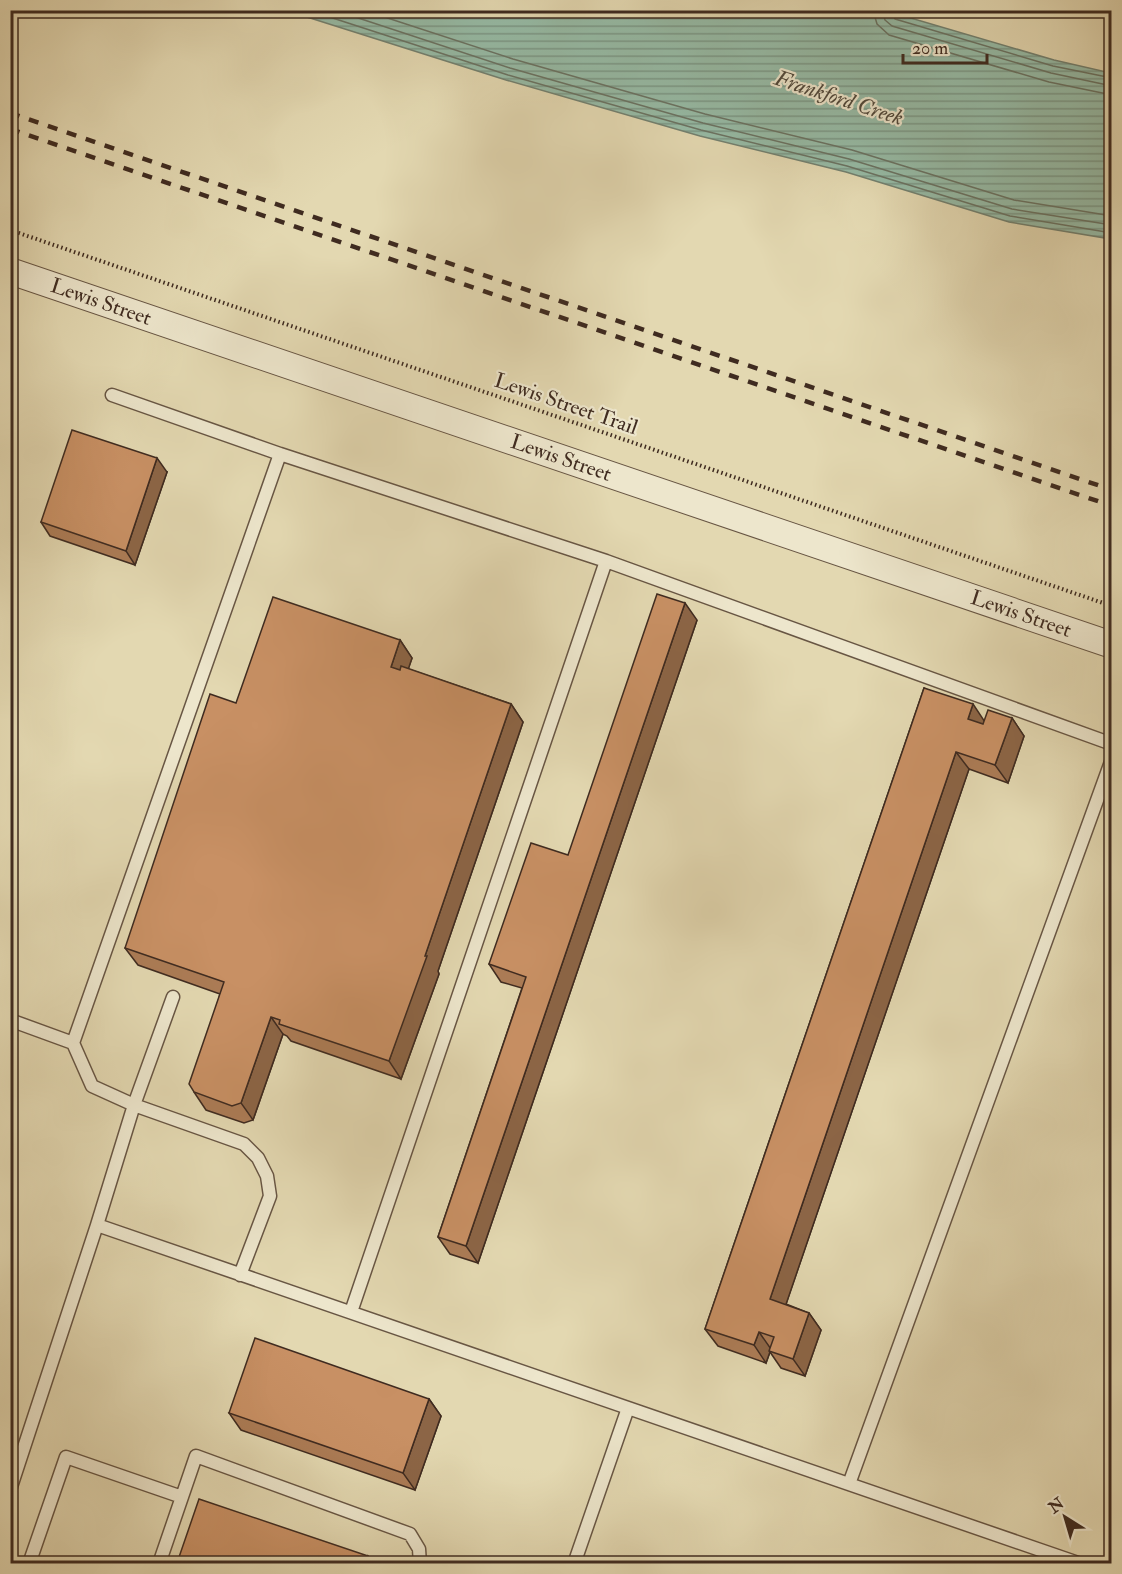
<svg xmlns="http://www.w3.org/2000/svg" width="1122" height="1574" viewBox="0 0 1122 1574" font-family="'IM FELL Double Pica',serif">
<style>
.water{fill:url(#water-rules);stroke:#738170;stroke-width:1.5}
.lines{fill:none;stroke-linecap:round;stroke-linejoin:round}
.shore{stroke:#6a7363;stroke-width:1.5}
.lane-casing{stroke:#685644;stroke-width:15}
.street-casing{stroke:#685644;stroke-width:28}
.path{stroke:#3f2b20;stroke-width:4;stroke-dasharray:1.5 3;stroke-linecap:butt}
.lane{stroke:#ede6cc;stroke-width:12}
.street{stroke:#ede6cc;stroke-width:26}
.rail{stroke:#3f2b20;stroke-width:4.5;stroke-dasharray:10 10;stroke-linecap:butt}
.wall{fill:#ac7c56;stroke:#3f2b20;stroke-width:1.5}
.shaded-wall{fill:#8c6546;stroke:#3f2b20;stroke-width:1.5}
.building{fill:#c89064;stroke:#3f2b20;stroke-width:1.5}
.labels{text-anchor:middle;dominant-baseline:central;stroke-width:4.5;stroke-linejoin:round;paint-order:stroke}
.street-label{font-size:21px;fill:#3f2b20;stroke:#ede6cc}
.water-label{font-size:22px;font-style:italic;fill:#50483b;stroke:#ede6cc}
</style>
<defs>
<pattern id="water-rules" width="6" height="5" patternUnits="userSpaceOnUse" patternTransform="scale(1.5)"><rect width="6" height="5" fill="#96bba6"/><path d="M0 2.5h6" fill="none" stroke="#7c9887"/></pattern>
</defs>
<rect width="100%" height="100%" fill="#e3d8b1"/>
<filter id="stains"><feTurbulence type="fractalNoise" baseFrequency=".00333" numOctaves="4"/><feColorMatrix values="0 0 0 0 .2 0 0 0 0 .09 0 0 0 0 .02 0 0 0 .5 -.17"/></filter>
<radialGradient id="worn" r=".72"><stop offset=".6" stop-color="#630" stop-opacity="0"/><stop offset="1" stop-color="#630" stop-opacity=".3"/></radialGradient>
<path class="water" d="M288,11h599l167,49 57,13v166l-102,-17 -163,-50 -146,-36 -194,-56z"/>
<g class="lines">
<path class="shore" d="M308,10l200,65 193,55 146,36 163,50 102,17
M334,10l176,58 193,55 146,36 163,50 100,16
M363,10l150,49 192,55 147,36 162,50 98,16
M873,10l4,14 12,11 160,47 63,13
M882,10l3,10 7,6 159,47 61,13
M890,10l5,9 158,47 59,12"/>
<g class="lane-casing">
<path id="lane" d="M280,454l326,107 -255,751
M606,561l506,183
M173,997l-39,108 110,39 14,14 9,18 3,20 -30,79
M10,1020l63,23 19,43 42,19 -37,120 984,339
M73,1043l207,-589 -168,-59
M849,1484l263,-725
M10,1490l87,-265
M29,1564l37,-107 116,40
M159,1564l37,-108 214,78 9,15 1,15
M574,1564l54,-156"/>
</g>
<g class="street-casing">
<path id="street" d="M10,271l1102,374"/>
</g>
<path class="path" d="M10,230l1102,376"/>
<use href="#lane" class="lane"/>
<use href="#street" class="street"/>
<path class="rail" d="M10,113l1102,377
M10,129l1102,377"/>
</g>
<path class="wall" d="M167,472l-32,93 -85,-29 -9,-14z
M697,620l-219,643 -28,-9 -12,-17 84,-249 -21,-6 -12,-18 79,-109z
M400,640l12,18 -4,11 103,35 12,18 -85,249 1,3 -38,105 -110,-38 -4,-5 -4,-2 -30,86 -9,3 -38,-13 -12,-18 26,-98 -82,-29 -13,-17z
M924,688l60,33 28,-3 12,18 -16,47 -39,-14 -183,535 23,9 12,17 -16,46 -24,-8 -11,-16 -4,11 -48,-17 -13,-17z
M429,1399l12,17 -26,74 -174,-60 -12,-17z"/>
<path class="shaded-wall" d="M157,458l10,14 -32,93 -9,-14z
M685,603l12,17 -219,643 -12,-17z
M400,640l12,18 -9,27 -12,-18z
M511,704l12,18 -85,249 1,3 -38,105 -12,-18z
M973,704l12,18 -5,14 -12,-17z
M1012,718l12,18 -16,47 -13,-18z
M956,752l13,17 -187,547 -12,-17z
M271,1017l12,17 -30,86 -12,-17z
M809,1313l12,17 -16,46 -12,-17z
M759,1332l12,17 -5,14 -12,-18z
M429,1399l12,17 -26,74 -12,-17z
M368,1556l5,7h-7z"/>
<path class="building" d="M72,430l85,28 -31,93 -85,-29z
M657,594l28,9 -219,643 -28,-9 88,-260 -37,-13 42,-121 37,12z
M273,597l127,43 -9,27 9,3 1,-4 110,38 -86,252h2l-38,105 -110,-37 1,-4 -9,-3 -30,86 -9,3 -38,-14 -5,-8 35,-102 -99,-34 85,-254 26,9z
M924,688l49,16 -5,15 15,5 5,-14 24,8 -17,47 -39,-13 -186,547 39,14 -16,46 -24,-8 5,-14 -15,-5 -5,13 -49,-16z
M255,1338l174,61 -26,74 -174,-60z
M199,1499l169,57 -2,7h-189z"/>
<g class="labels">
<g class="street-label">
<text transform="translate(101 302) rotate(19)">Lewis Street</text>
<text transform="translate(566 404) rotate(19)">Lewis Street Trail</text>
<text transform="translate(561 458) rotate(19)">Lewis Street</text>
<text transform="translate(1021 614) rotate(19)">Lewis Street</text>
</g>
<g class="water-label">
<text transform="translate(839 98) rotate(18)">Frankford Creek</text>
</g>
</g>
<rect width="1122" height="1574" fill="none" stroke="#e3d8b1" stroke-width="36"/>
<rect x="12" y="12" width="1098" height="1550" fill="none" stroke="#3f2b20" stroke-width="3"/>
<rect x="18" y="18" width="1086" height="1538" fill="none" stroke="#3f2b20" stroke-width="1.5"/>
<g transform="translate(1065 1517) rotate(323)" stroke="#ede6cc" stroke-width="4.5" paint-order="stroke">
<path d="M0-4.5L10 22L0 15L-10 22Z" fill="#3f2b20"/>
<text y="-9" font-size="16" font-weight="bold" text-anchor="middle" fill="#3f2b20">N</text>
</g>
<path d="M903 54v9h84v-9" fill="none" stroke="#3f2b20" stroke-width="3"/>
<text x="912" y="54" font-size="18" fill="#3f2b20" stroke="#ede6cc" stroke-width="4.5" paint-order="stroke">20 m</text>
<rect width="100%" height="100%" filter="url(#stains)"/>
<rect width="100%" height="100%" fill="url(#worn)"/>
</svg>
